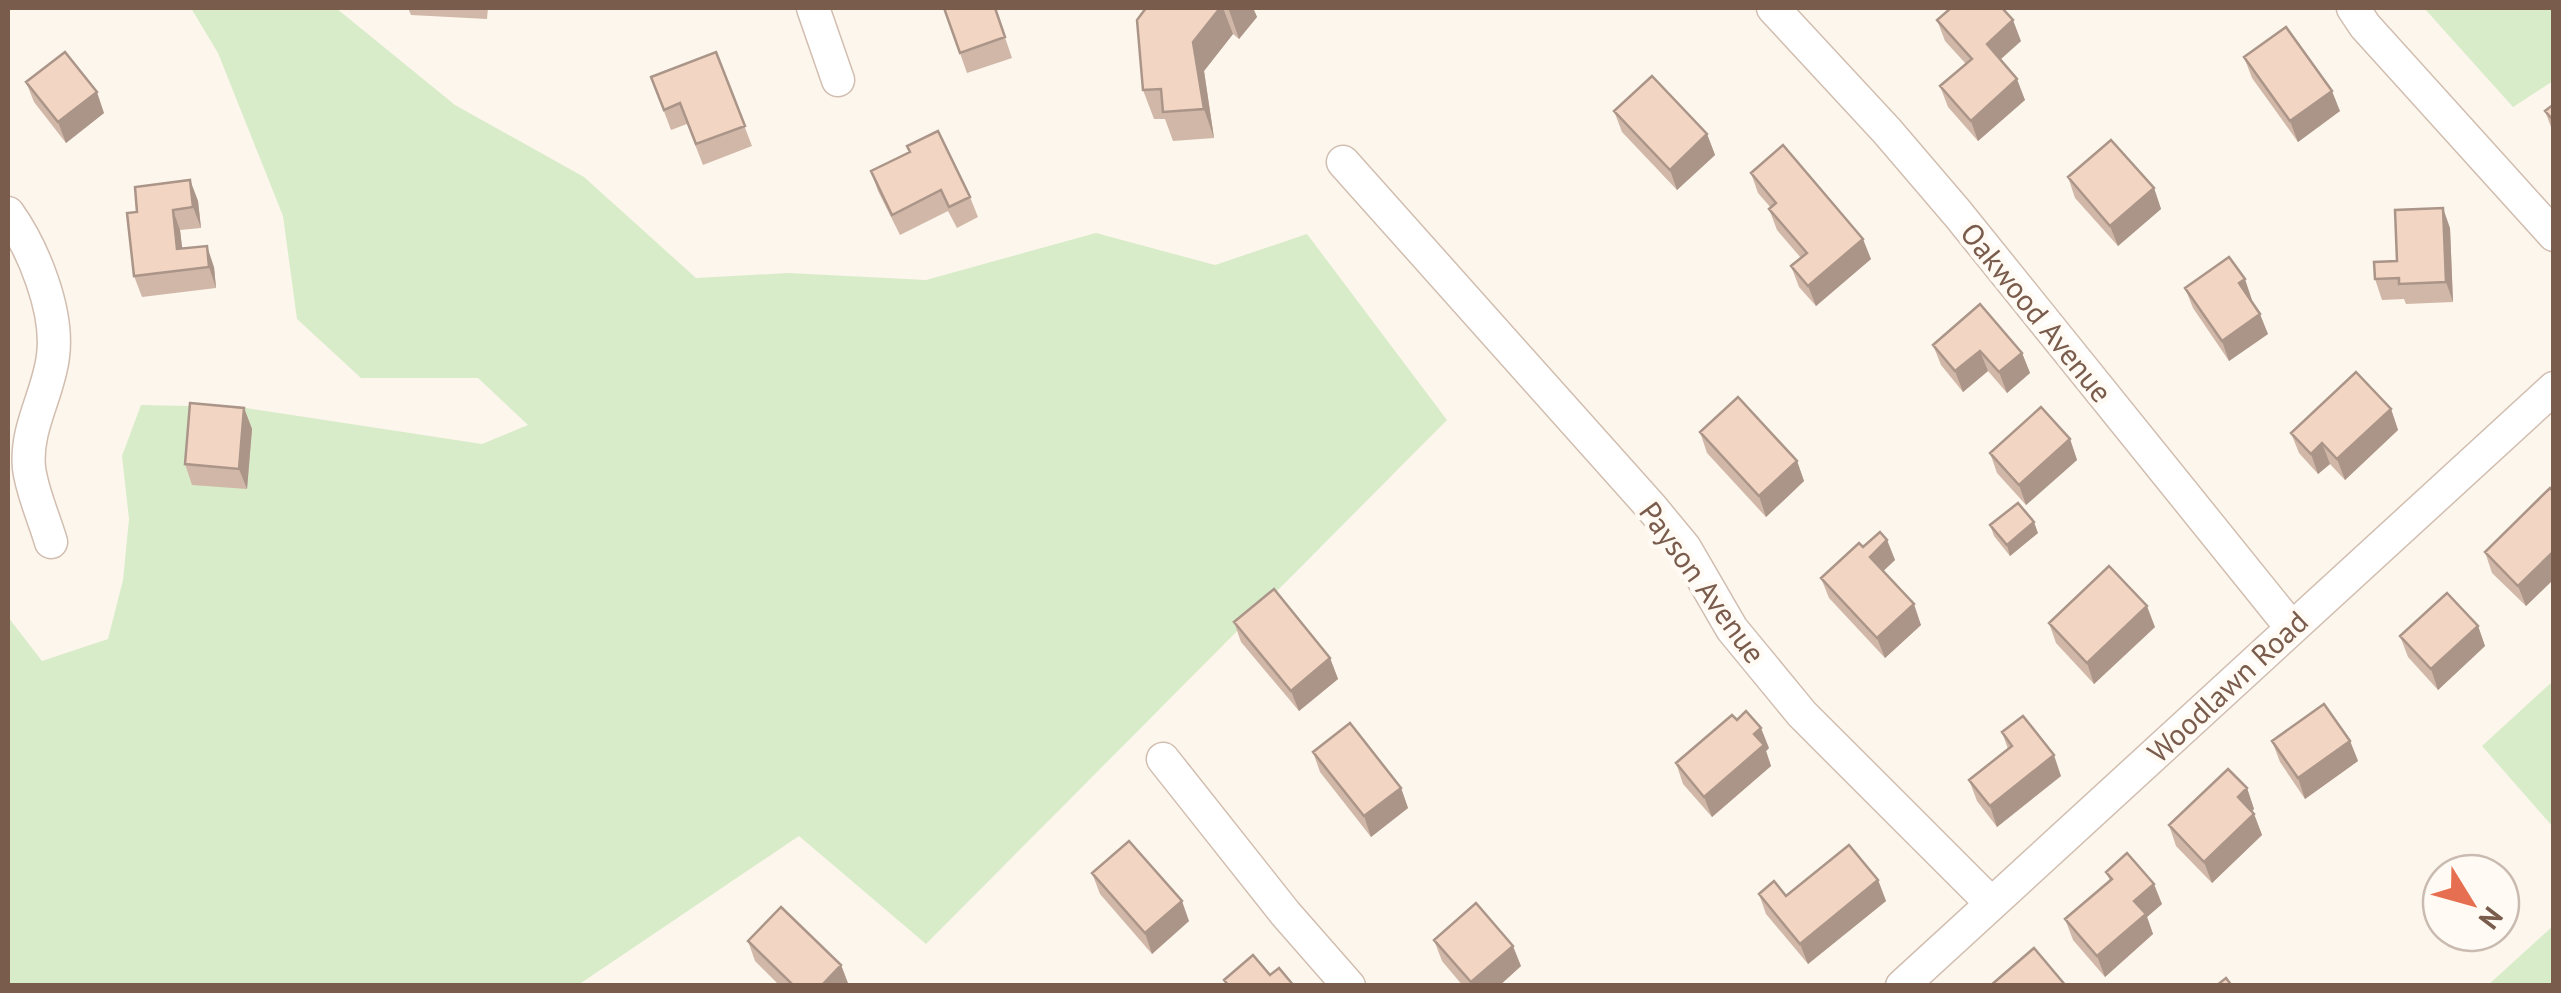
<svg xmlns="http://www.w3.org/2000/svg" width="2561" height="993" viewBox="0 0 2561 993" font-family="'PT Sans',sans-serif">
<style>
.green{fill:#d8ecc9}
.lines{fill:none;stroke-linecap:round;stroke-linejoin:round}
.street-casing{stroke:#d1beb0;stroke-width:35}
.street{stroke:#fff;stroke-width:32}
.wall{fill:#d1b7a8}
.shaded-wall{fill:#aa9588}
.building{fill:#f3d5c3;stroke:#aa9588;stroke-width:2.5}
.labels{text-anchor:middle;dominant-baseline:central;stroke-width:9;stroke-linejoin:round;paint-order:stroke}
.street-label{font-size:30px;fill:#7a5c4d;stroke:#fffaf3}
</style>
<rect width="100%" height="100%" fill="#fdf6ec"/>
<path class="green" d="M191,8h145l119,97 129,72 112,101 92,-5 138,7 170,-47 119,32 92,-31 140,186 -521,524 -127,-108 -221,149h-570v-368l34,44 66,-22 15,-59 6,-61 -7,-63 19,-51 98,2 243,37 46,-19 -50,-47h-117l-64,-59 -14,-103 -65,-163z
M2424,8h129v73l-40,26z
M2553,681v146l-71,-81z
M2553,926v59h-65z"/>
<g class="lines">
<g class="street-casing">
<path id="street" d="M813,8l25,72
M1773,8l114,123 71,83 333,413
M2353,8l12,18 189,209
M1343,162l309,346 33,40 47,81 70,85 189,189
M8,213c25,35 51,98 45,143 -4,37 -28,72 -24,112 3,24 15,50 22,74
M1163,759l122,154 64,73
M1902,986l652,-598"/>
</g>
<use href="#street" class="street"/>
</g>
<path class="wall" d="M408,8h80l-1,11 -76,-4z
M944,8h51l17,50 -45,15z
M1146,8h107l4,9 -18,22 -6,-5 -29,37 10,67 -41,3 -8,-22h-11l-11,-29z
M1937,20l84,21 -21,19 25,40 -47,41 -30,-34 -8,-21 26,-22 -21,-23z
M716,52l36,94 -49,19 -16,-41 -16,6 -20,-53z
M2244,57l96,54 -42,31 -46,-64z
M26,82l78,31 -38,30 -32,-41z
M2554,104v31l-9,-24z
M1614,111l93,23 8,21 -38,35 -55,-58z
M907,146l63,51 8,20 -21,11 -9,-17 -48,24 -22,-44 -7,-20 38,-19z
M1751,173l120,86 -55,47 -17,-19 -8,-21 10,-8 -24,-28 -8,-21 2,-1 -13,-15z
M2068,177l86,11 7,21 -43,37 -43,-48z
M190,180l8,21 3,27 -21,2 2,19 32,18 2,21 -74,9 -8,-21z
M2450,228l3,74 -47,2 -2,-5 -22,1 -7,-21 22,-18z
M2185,288l67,12 -1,1 17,33 -39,27 -36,-53z
M1933,345l89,8 8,20 -23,20 -19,-22 -25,21 -22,-27z
M244,408l8,21 -5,60 -55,-4 -7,-21z
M2391,409l7,21 -53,50 -15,-16 -12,10 -19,-21 -8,-20z
M1700,432l97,29 7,20 -38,36 -59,-64z
M2070,439l7,21 -51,45 -29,-32 -7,-20z
M2554,492v87l-28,27 -34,-33 -7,-21z
M1990,525l48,8 -28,23 -16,-20z
M1887,540l8,20 -12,11 38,54 -36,33 -56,-60 -8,-20 42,-31z
M1234,622l96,36 8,21 -39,32 -58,-69z
M2049,623l106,4 -61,57 -38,-41z
M2478,626l7,20 -47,44 -30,-33 -8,-21z
M2002,732l59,44 -64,51 -20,-26 -8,-21 39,-31z
M2272,741h78l8,20 -53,38 -25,-37z
M1769,748l-3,3 5,15 -59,51 -29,-33 -7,-21z
M1313,752l88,36 7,20 -37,29 -51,-65z
M2247,788l7,21 -3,3 3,2 8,21 -50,48 -36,-37 -7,-21z
M2106,872l56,32 -15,13 6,17 -48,43 -32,-37 -8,-21 45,-38z
M1092,873l97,48 -37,33 -52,-60z
M1878,880l8,21 -78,63 -42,-50 -7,-20 27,2z
M1434,940l87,26 -22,20h-36l-21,-25z
M748,941l93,24 8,21h-69l-25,-25z"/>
<path class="shaded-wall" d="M1220,8h3l10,26 -29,37 10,67 -10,-29 -11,-67z
M1231,8h22l4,9 -18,22 -10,-29z
M2013,20l8,21 -27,24 -7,-21z
M2017,79l8,21 -47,41 -7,-20z
M2332,91l8,20 -42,31 -8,-21z
M97,92l7,21 -38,30 -8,-21z
M1707,134l8,21 -38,35 -7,-20z
M190,180l8,21 3,27 -8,-21z
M2154,188l7,21 -43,37 -8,-20z
M2443,208l7,20 3,74 -7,-20z
M173,210l7,20 5,40 -8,-21z
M1863,239l8,20 -55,47 -8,-20z
M207,246l7,21 2,21 -7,-21z
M2245,279l7,21 -6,4 -7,-21z
M2260,314l8,20 -39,27 -7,-20z
M1980,351l8,20 -25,21 -8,-21z
M2022,353l8,20 -23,20 -8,-21z
M244,408l8,21 -5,60 -8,-20z
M2391,409l7,21 -53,50 -8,-21z
M2070,439l7,21 -51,45 -7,-20z
M2322,443l8,21 -12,10 -7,-20z
M1797,461l7,20 -38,36 -7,-21z
M2034,522l4,11 -28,23 -3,-11z
M1887,540l8,20 -18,17 -7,-20z
M2554,551v28l-28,27 -8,-20z
M1914,604l7,21 -36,33 -8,-20z
M2147,606l8,21 -61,57 -7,-21z
M2478,626l7,20 -47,44 -7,-21z
M1330,658l8,21 -39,32 -8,-20z
M1761,728l8,20 -3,3 5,15 -59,51 -8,-20 50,-63z
M2350,741l8,20 -53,38 -7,-21z
M2054,755l7,21 -64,51 -7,-21z
M1401,788l7,20 -37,29 -7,-21z
M2247,788l7,21 -9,9 -7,-21z
M2254,814l8,21 -50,48 -8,-21z
M1878,880l8,21 -78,63 -8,-20z
M2154,884l8,20 -15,13 6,17 -48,43 -8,-21 37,-55z
M1182,901l7,20 -37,33 -7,-21z
M1513,946l8,20 -22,20h-27l-1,-4z
M841,965l8,21h-28z"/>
<path class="building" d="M944,8h51l10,29 -45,16z
M1146,8h74l-27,34 11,67 -41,3 -2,-23 -18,1 -6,-70z
M1951,8h51l11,12 -26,24 30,35 -46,42 -31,-35 32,-27 -35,-39z
M2286,27l46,64 -42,30 -46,-64z
M65,52l32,40 -39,30 -32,-40z
M716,52l29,74 -49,18 -16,-41 -16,7 -13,-33z
M1652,76l55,58 -37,36 -56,-59z
M2554,104v17l-9,-10z
M938,131l32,66 -21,10 -8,-17 -49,25 -21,-44 39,-19 -3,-6z
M2111,140l43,48 -44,38 -42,-49z
M1783,145l80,94 -55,47 -17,-20 16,-13 -38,-44 7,-6 -25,-30z
M190,180l3,27 -20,3 4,39 30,-3 2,21 -75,9 -7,-63 10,-1 -2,-25z
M2443,208l3,74 -47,2v-6l-24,1 -1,-17 23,-1 -2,-51z
M2229,257l16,22 -6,4 21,31 -38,27 -37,-53z
M1980,304l42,49 -23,19 -19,-21 -25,20 -22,-26z
M2356,372l35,37 -54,50 -15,-16 -11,11 -20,-21z
M1738,397l59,64 -38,35 -59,-64z
M190,403l54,5 -5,61 -54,-5z
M2041,407l29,32 -51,46 -29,-32z
M2550,488l4,4v59l-36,35 -33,-34z
M2018,503l16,19 -27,23 -17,-20z
M1880,532l7,8 -17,17 44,47 -37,34 -56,-60 38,-35 4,4z
M2109,566l38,40 -60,57 -38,-40z
M1274,589l56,69 -39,33 -57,-69z
M2447,593l31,33 -47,43 -31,-33z
M2324,704l26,37 -52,37 -26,-37z
M1746,711l15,17 -7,6 10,11 -60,52 -28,-34 56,-48 5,5z
M2023,716l31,39 -64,51 -21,-26 43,-34 -10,-14z
M1350,723l51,65 -37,28 -51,-64z
M2228,769l19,19 -9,9 16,17 -50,48 -35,-37z
M1129,841l53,60 -37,32 -53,-60z
M1849,845l29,35 -78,64 -41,-50 15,-13 12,15z
M2127,853l27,31 -20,17 12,13 -49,42 -32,-37 47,-40 -6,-7z
M1476,903l37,43 -42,36 -37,-42z
M781,907l60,58 -20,21h-27l-46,-45z
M2034,948l32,38h-76z
M1253,955l17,20 9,-7 15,18h-65l-5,-6z
M2226,978l6,8h-16z"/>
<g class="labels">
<g class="street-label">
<text transform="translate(2037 312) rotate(51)">Oakwood Avenue</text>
<text transform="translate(1703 582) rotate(54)">Payson Avenue</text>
<text transform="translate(2227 686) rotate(-43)">Woodlawn Road</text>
</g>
</g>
<rect width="2561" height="993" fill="none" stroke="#7a5c4d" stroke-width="20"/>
<g transform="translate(2471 903) rotate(127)"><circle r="48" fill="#fffaf3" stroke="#cabbb1" stroke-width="2.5"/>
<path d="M0-8L18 38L0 25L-18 38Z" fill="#e76f51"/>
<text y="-15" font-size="28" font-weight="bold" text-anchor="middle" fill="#7a5c4d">N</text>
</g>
</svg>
